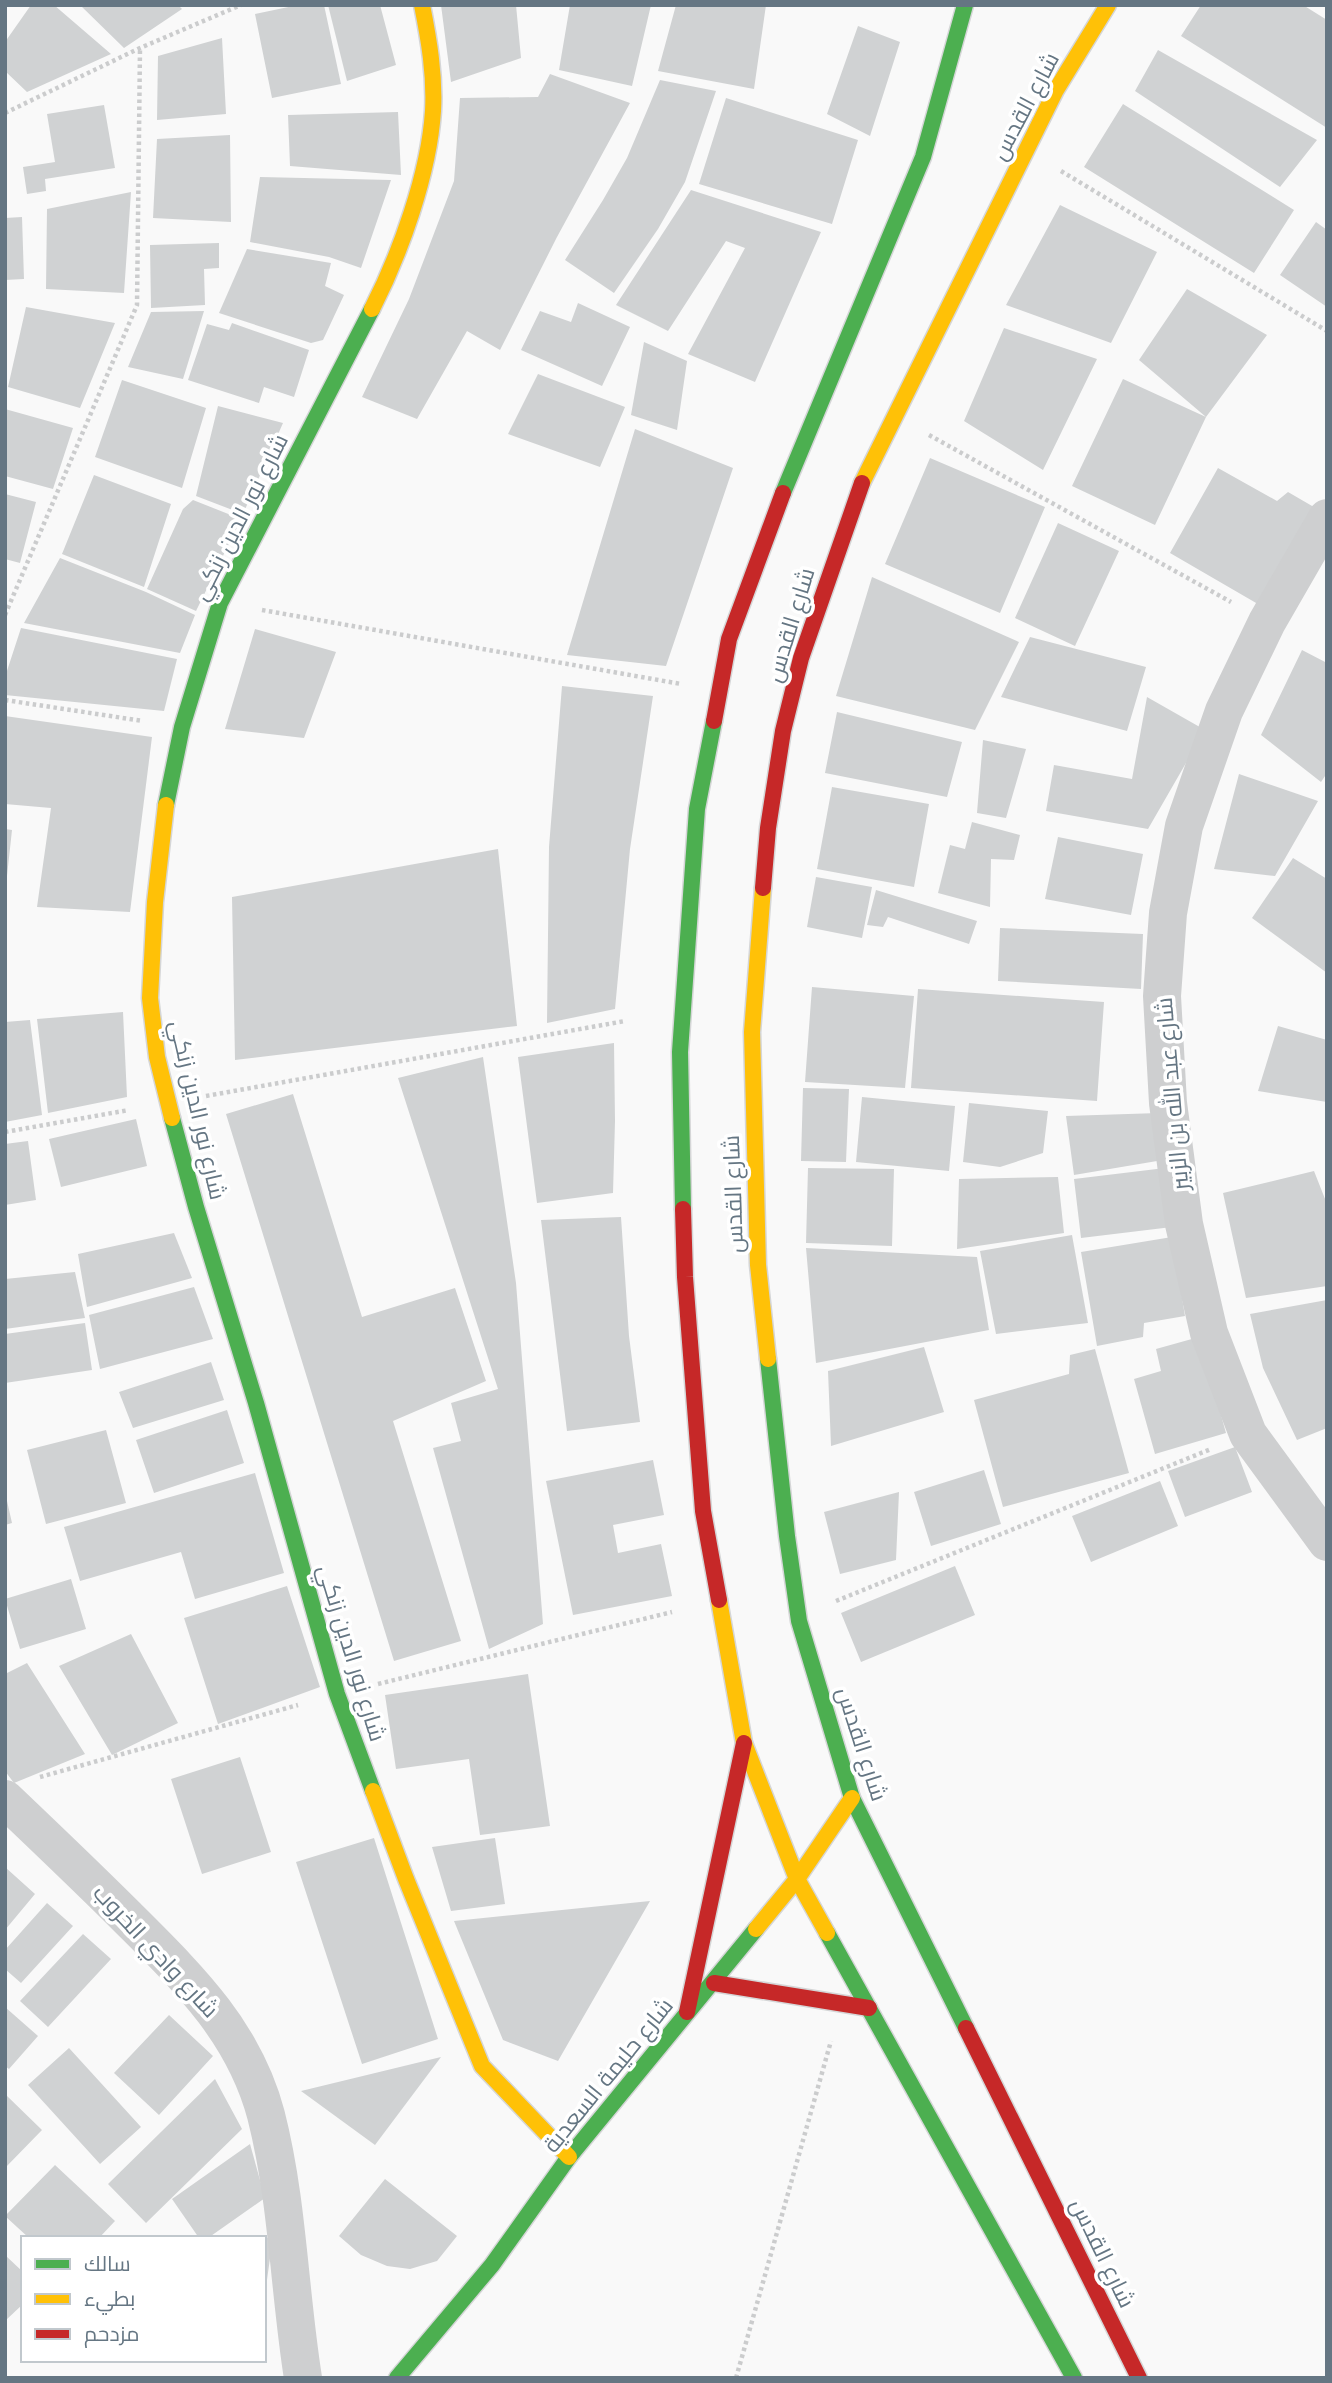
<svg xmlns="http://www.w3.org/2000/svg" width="1332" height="2383" viewBox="0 0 1332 2383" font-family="Poppins,Cairo,sans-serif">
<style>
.building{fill:#d0d2d3}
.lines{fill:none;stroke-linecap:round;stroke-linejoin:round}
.fast-casing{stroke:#d5d6d7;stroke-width:19}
.slow-casing{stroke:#d5d6d7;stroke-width:19}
.jam-casing{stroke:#d5d6d7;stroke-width:19}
.path{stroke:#cbcccd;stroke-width:4.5;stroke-dasharray:3.5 3.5;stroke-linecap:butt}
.street{stroke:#cecfd0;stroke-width:38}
.fast{stroke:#4caf50;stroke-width:16}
.slow{stroke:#ffc107;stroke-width:16}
.jam{stroke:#c62828;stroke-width:16}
.labels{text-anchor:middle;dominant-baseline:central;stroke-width:7;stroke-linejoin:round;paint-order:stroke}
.street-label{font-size:23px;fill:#657683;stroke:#fff}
</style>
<rect width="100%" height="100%" fill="#f9f9f9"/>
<path class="building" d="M31,5h23l57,49 -84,38 -22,-21v-29z
M80,5h98l4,4 -58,39z
M298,5h26l17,79 -69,14 -17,-84z
M328,5h52l16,60 -49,16z
M441,5h75l5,53 -70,24z
M570,5h81l-19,81 -73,-16z
M676,5h90l-12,84 -96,-18z
M1201,5h102l24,15v108l-146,-92z
M858,26l42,16 -30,94 -43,-22z
M222,38l4,76 -69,6 1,-64z
M1158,50l159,90 -37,47 -145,-96z
M550,74l80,29 -73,134 -57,113 -33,-19 -50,88 -55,-22 47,-98 45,-118 6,-83 78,-1z
M660,80l56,11 -31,91 -27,47 -44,64 -49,-33 38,-60 24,-42z
M726,98l132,42 -26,84 -133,-40z
M1123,104l171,106 -40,63 -170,-106z
M104,105l11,63 -70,11 1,12 -19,3 -4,-27 32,-5 -8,-48z
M398,112l3,63 -111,-9 -2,-51z
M230,135l1,87 -78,-4 4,-79z
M260,177l131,3 -30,88 -32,-11 -79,-15z
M691,190l130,42 -66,150 -67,-28 57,-106 -19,-7 -58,90 -52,-26z
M131,192l-7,101 -78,-4 1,-80z
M1060,205l97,47 -46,91 -105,-38z
M22,217l2,62 -19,1v-62z
M1316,222l11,8v77l-47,-32z
M219,243v25l-15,1 1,36 -54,3 -1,-63z
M247,249l84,14 -6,23 19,9 -21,45 -12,3 -92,-30z
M1187,289l80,46 -61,82 -67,-57z
M578,303l52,24 -28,59 -81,-36 19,-39 31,11z
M26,307l89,16 -35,85 -72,-21z
M204,311l-21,68 -55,-12 23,-55z
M232,323l77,27 -15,47 -30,-10 -5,16 -71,-23 19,-56 22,6z
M1004,328l93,31 -54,111 -79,-49z
M644,342l43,19 -10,69 -46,-15z
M538,374l87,33 -25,60 -92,-33z
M1123,379l83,38 -51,108 -83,-39z
M122,380l84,28 -24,80 -87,-31z
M218,406l65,17 -40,91 -47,-18z
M5,409l68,19 -20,61 -48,-13z
M635,429l98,39 -67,198 -99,-11z
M930,458l115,49 -45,106 -115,-49z
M1218,468l59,33 11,-9 31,18 -56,97 -93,-54z
M94,475l77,29 -27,83 -82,-33z
M5,494l31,8 -16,61 -15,-4z
M193,500l48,19 -45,92 -49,-22 36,-80z
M1058,523l61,28 -44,95 -60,-28z
M60,558l86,34 49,23 -15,38 -156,-30z
M872,577l147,65 -44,88 -139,-34z
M21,628l156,31 -13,52 -159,-16v-18z
M255,629l81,23 -32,86 -79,-9z
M1030,637l116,30 -19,64 -126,-34z
M1302,650l25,13v110l-6,9 -60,-47z
M562,686l91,10 -23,153 -15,160 -68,14 2,-176z
M1147,697l58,33 -57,99 -102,-18 8,-46 78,14z
M837,712l125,30 -15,55 -122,-24z
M5,716l147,21 -22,175 -93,-5 14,-99 -46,-4z
M983,740l43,9 -20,69 -29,-5z
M1239,774l79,27 -43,75 -61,-7z
M832,787l97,17 -15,83 -97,-18z
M972,822l48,13 -6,25 -23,-1 -1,48 -52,-14 12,-48 15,4z
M5,829l7,1 -5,46h-2z
M1058,837l85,17 -12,61 -86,-16z
M498,849l19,177 -282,34 -3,-163z
M1293,858l34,21v94l-75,-55z
M816,877l56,10 -10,51 -55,-11z
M876,890l101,31 -8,23 -81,-27 -5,10 -16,-2z
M1000,928l143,6 -2,55 -143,-8z
M812,987l102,9 -9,92 -100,-6z
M918,989l186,13 -7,99 -186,-13z
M123,1012l4,85 -79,16 -11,-94z
M30,1020l12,95 -37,7v-100z
M1278,1026l49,14v62l-69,-11z
M614,1043l1,78 -2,72 -76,10 -19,-146z
M483,1057l33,226 27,341 -54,25 -56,-201 28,-7 -10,-38 47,-14 -100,-311z
M803,1088l46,1 -3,73 -45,-1z
M293,1094l69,223 93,-29 31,93 -93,40 68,220 -67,20 -168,-547z
M862,1097l93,9 -6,65 -93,-9z
M969,1103l79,8 -5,42 -43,14 -37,-5z
M1159,1113l4,47 -89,15 -8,-59z
M136,1119l11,47 -86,21 -12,-48z
M28,1141l8,59 -31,5v-61z
M808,1168l86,1 -2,77 -86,-3z
M1165,1168l7,59 -91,11 -7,-59z
M1314,1171l13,33v82l-81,12 -23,-105z
M1058,1177l6,56 -107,16 2,-70z
M621,1217l8,119 11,86 -73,9 -26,-211z
M174,1233l18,45 -105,29 -9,-53z
M1072,1235l16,88 -92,11 -16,-83z
M1172,1237l13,79 -41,7 -1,14 -46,9 -16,-94z
M806,1248l171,9 12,73 -173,33z
M75,1272l10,46 -80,11v-50z
M194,1287l19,52 -113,30 -11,-54z
M1327,1300v128l-30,12 -34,-72 -13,-54z
M85,1323l7,47 -87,13v-49z
M1199,1337l27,96 -71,21 -21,-75 27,-8 -5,-22z
M924,1347l20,65 -113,34 -3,-75z
M1095,1349l34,124 -126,34 -29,-107 95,-26 1,-19z
M211,1362l13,38 -91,28 -14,-36z
M227,1410l17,53 -90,30 -18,-53z
M106,1430l20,73 -80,21 -19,-74z
M1235,1447l17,45 -67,25 -17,-46z
M653,1460l11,55 -51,10 5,28 43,-9 11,52 -99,19 -27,-134z
M984,1470l17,54 -70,22 -17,-54z
M255,1473l29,100 -89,26 -14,-47 -101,29 -16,-54z
M1160,1481l18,45 -87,36 -19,-46z
M5,1492l7,31 -7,2z
M899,1492l-3,68 -56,14 -16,-62z
M955,1566l20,49 -114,47 -20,-49z
M71,1579l15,50 -66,20 -15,-50z
M287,1586l33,101 -102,37 -34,-106z
M131,1634l47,89 -66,32 -53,-89z
M27,1663l58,91 -71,29 -9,-12v-97z
M528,1674l22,152 -70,9 -11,-76 -73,10 -11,-74z
M240,1757l31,95 -69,22 -31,-95z
M374,1838l64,201 -76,25 -66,-202z
M495,1838l10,66 -54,7 -19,-64z
M5,1867l30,27 -30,36z
M650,1901l-92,160 -55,-21 -49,-119z
M47,1903l26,23 -52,57 -16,-14v-19z
M83,1934l28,25 -63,68 -28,-26z
M5,2007l33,29 -29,33 -4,-3z
M169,2015l44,41 -54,59 -45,-42z
M69,2048l72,79 -41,37 -72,-79z
M441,2057l-66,88 -74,-54z
M215,2079l27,50 -96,94 -38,-39z
M5,2094l37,36 -37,38z
M250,2144l15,54 -57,40h-9l-27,-39z
M55,2165l60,56 -16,17h-70l-24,-22z
M385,2179l72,57 -20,25 -27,8 -23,-3 -26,-11 -22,-19z
M273,2237l-7,50h-2v-49z
M5,2255l18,17v32l-18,17z"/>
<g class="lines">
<g class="fast-casing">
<path id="fast" d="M783,493l140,-336 42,-152
M166,805l16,-78 38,-124 152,-294
M172,1118l24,89 60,196 81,291 36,97
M683,1209l-3,-157 17,-243 17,-88
M768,1359l19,177 12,85 53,177 114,230
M827,1933l247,445
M397,2378l95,-113 77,-108 187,-228"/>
</g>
<g class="slow-casing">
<path id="slow" d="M372,309c28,-55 57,-135 61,-198 2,-36 -4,-71 -11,-106
M862,483l194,-393 52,-85
M166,805l-11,97 -5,96 7,59 15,61
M763,888l-11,144 6,233 10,94
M719,1600l25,143 53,136 30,54
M373,1791l33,88 76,187 87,91
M756,1929l41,-50 55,-81"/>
</g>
<g class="jam-casing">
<path id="jam" d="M714,721l15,-82 54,-146
M763,888l5,-60 15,-97 18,-73 61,-175
M683,1209l2,68 18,234 16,89
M714,1983l155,25
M687,2012l57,-269
M966,2028l173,350"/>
</g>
<path class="path" d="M5,113l135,-65 101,-43
M1061,171l266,160
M929,435l302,167
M262,610l419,74
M5,615l132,-310 3,-257
M5,700l138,21
M206,1096l419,-75
M5,1132l124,-22
M836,1601l375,-152
M378,1684l294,-72
M40,1777l258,-72
M736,2378l95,-337"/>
<path class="street" d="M1327,518l-60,104 -43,89 -40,115 -16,87 -6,83 6,107 16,121 25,109 39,101 79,108
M5,1799c41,39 82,78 122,118 59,59 117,114 139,198 22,86 23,175 37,263"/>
<use href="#fast" class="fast"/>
<use href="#slow" class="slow"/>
<use href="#jam" class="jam"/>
</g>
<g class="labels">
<g class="street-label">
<text transform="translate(1025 106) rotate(-62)">شارع القدس</text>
<text transform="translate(240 517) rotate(-63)">شارع نور الدين زنكي</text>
<text transform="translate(790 625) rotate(-73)">شارع القدس</text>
<text transform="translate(1172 1094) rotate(-95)">شارع عبد الله بن الزبير</text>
<text transform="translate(198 1110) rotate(77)">شارع نور الدين زنكي</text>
<text transform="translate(733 1194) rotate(-92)">شارع القدس</text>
<text transform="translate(352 1653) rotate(73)">شارع نور الدين زنكي</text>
<text transform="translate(862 1744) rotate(72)">شارع القدس</text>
<text transform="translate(156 1951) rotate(47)">شارع وادي الخروب</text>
<text transform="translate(608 2075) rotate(-51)">شارع حليمة السعدية</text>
<text transform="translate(1103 2253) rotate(64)">شارع القدس</text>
</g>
</g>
<rect width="1332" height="2383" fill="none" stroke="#657683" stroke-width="14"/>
<rect x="21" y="2236" width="245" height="126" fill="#ffffff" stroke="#c1c8cd" stroke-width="2"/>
<rect x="35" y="2259" width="35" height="10" fill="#4caf50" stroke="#c1c8cd" stroke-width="2"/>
<text x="84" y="2271" font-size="21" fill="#657683">سالك</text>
<rect x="35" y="2294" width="35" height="10" fill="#ffc107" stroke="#c1c8cd" stroke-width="2"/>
<text x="84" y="2306" font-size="21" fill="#657683">بطيء</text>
<rect x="35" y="2329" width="35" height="10" fill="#c62828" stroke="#c1c8cd" stroke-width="2"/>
<text x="84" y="2341" font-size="21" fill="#657683">مزدحم</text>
</svg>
